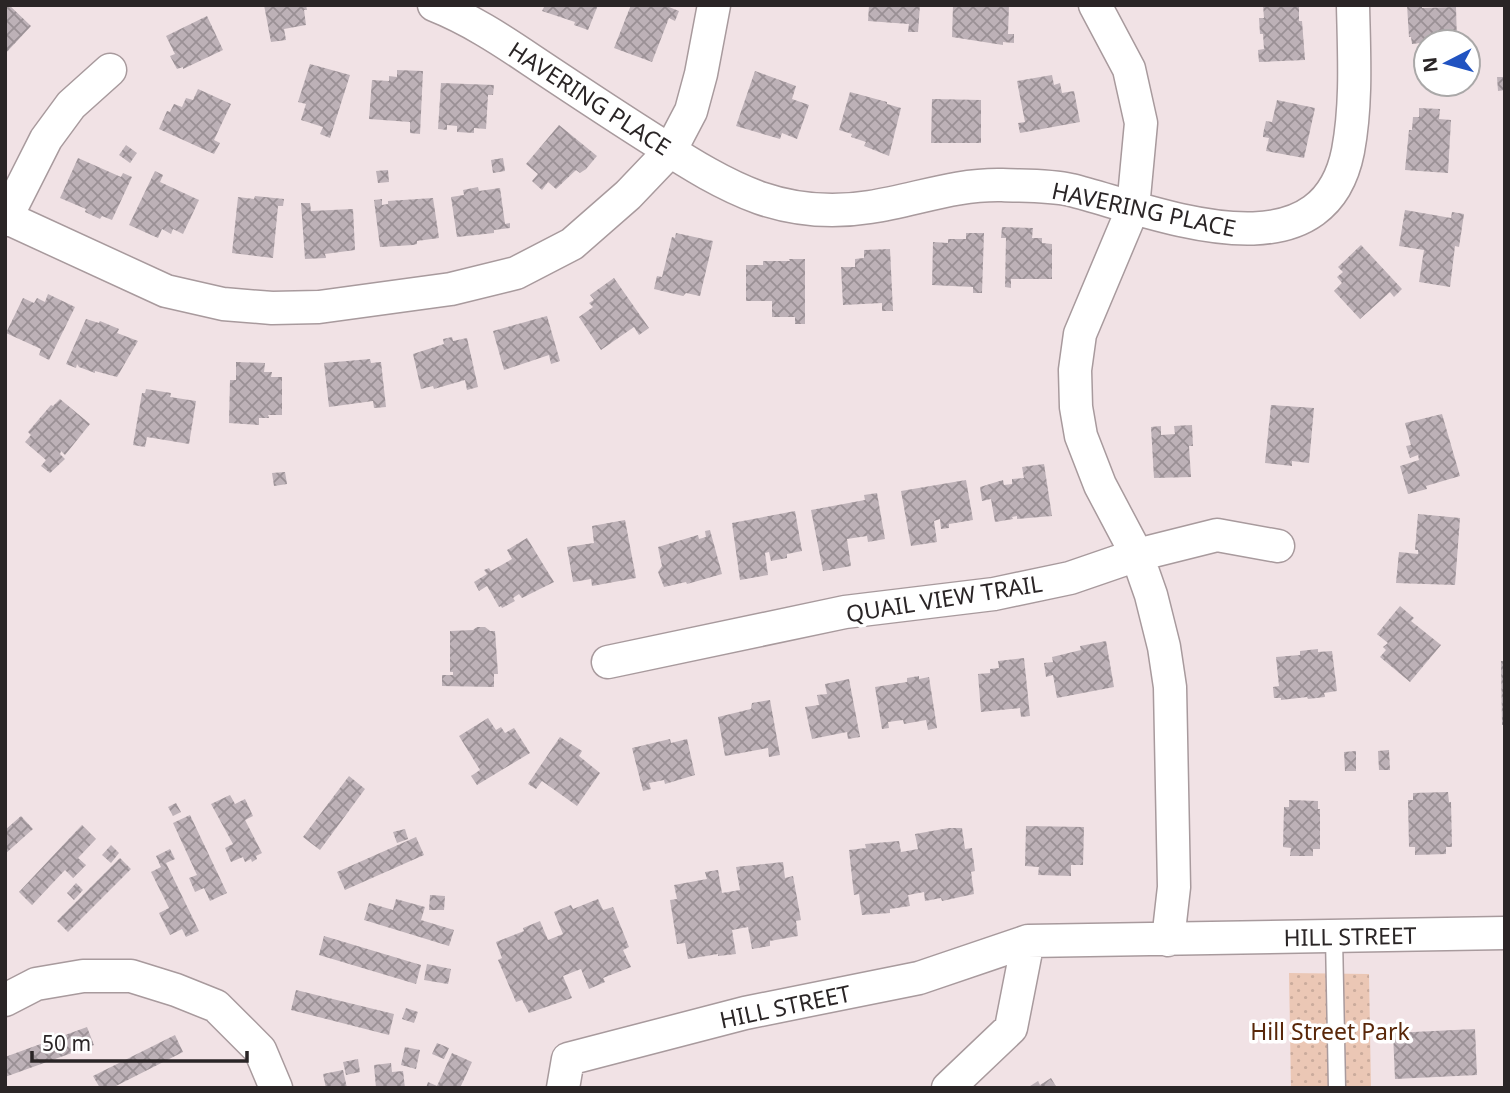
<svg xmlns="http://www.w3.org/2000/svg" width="1510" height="1093" viewBox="0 0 1510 1093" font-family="'Noto Sans',sans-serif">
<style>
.grass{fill:url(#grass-dots)}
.building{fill:url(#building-cross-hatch)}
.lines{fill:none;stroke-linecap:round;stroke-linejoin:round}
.lane-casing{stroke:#a89a9d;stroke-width:19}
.street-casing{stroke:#a89a9d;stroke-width:35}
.lane{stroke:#fff;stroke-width:16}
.street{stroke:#fff;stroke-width:32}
.labels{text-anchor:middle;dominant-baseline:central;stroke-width:7;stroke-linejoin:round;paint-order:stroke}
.street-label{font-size:23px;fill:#2a2526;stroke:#fff}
.park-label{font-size:23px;fill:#592709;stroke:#fff}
</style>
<defs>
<pattern id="grass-dots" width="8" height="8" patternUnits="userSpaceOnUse" patternTransform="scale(1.75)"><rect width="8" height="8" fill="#ebc7b5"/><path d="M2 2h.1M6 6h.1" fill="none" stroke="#caab9c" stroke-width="1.8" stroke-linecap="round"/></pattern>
<pattern id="building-cross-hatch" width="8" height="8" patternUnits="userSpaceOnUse" patternTransform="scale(1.75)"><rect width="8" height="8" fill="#bdb1b7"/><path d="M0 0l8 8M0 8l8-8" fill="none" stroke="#9a9095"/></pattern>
</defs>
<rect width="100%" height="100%" fill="#f1e2e5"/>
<path class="grass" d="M1289,973l80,1 2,114h-80z"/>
<path class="building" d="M5,5h4l22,21 -26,28z
M264,5h42l1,5h-3l2,15 -22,4 2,11 -15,2z
M545,5h53l-10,25 -14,-5 1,-3 -33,-11z
M631,5h33l15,6 -4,10 -6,-3 -17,44 -38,-14z
M869,5h51l-2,27h-10l1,-8 -41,-3z
M953,5h56l-1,29h6v9l-11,-1v3l-51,-8z
M1263,5h36v16h3l3,39 -46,2 -1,-12 6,-1 -1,-15h-3l-1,-16h5z
M1407,5h15v3l34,-1 1,35h-31v15l-6,1v-15l-8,1 -1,-7h-2z
M207,16l16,34 -40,19v-2l-6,2 -7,-13 5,-2 -9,-18z
M1468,58h10v13h-10z
M310,64l40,11 -20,63 -10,-4 3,-7 -22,-7 5,-16 -8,-2z
M397,70l26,1 -3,63 -10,-1v-11l-41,-3 3,-39 17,1v-5l8,1z
M755,71l41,15 -4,13 17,6 -12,34 -15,-6 -2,6 -44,-13z
M1052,75l2,10 6,-2 2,10 12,-2 6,31 -60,11 -2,-10 7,-1 -8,-41z
M1497,77h8v13l-7,1z
M441,83l53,2 -1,10h-5l-2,34 -12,-1v5l-17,-1v-6l-10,-1v5l-9,-1z
M198,89l33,15 -17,36 6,3 -6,11 -55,-25 8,-18 3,1 4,-8 8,3 4,-9 7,2z
M850,92l37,10v2l14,4 -12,48 -25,-10 2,-4 -15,-5 1,-3 -13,-4z
M932,99l49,1v43h-50z
M1277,100l38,8 -11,50 -38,-7 3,-13 -6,-1v-3l3,-13 6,1z
M1419,108l21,1 -1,10 12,1 -3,53 -43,-3 4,-40h3l1,-13h6z
M559,125l38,31 -11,13 -6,4 -4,-3 -20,19 -8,-7 -6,8 -10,-9 6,-7 -12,-10z
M126,145l11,8 -7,10 -11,-8z
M78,158l43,19 2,-4 9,4 -20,43 -10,-4 -2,3 -15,-7 1,-3 -26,-11z
M503,158l2,13 -12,2 -2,-13z
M388,170l1,12 -11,1 -2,-12z
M155,171l8,4 -3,7 39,18 -16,34 -10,-5 -2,5 -9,-5 -4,9 -29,-13z
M478,187l1,4 21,-3 5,36 5,-1v5l-16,2v3l-37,4 -6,-40 13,-2 -1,-5z
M255,196l29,3 -1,7h-5l-5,52 -41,-5 6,-56 16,2z
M433,198l6,40 -22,3v3l-4,1 -33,2 -6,-47 8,-1v6l6,-1v-3z
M301,203h9l1,8 42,-2 2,41 -30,4 1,4 -21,1z
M1405,210l46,8 1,-6 12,2 -5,33 -4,-1 -5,41 -31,-5 5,-32 -25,-4z
M1002,227l31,1 -1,10h10v5l10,1v35h-41v9l-6,-1 1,-49h-5z
M676,233l37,8 -13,55 -14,-3 -3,3 -29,-7 3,-13 5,1 10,-40 3,1z
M966,233h18l-2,60h-9v-6l-41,-2 1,-43 15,1v-4h18z
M1361,245l41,44 -8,8 -4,-5 -30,27 -26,-28 8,-8 -5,-6 6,-5 -5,-5z
M890,249l3,62h-11v-8l-39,2 -2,-38h14v-8l9,-1v-8z
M789,259h16v65h-10v-7h-23v-16h-26v-36h17v-4h27z
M614,278l35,50 -10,7 -5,-8 -33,23 -22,-33 14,-10 -4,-4 5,-3 -4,-5z
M48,294l27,13 -26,53 -10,-5 2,-6 -35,-16 17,-35 11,5 3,-5 8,4z
M547,316l13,45 -9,3 -2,-9 -45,15 -11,-39z
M86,319l13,4 1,-2 19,8 -2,4 21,8 -21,36 -22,-6v2l-16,-6 -2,-3 -1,4 -10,-4z
M452,337l1,4 14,-3 11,49 -11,3 -2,-10 -31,9 -1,-3 -12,3 -8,-35 31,-10 -1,-5z
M370,359l1,4 10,-1 5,45 -12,1 -1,-7 -44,6 -5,-44z
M236,362l29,1 -1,9h8l-1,5h11v38h-14l1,3h-10v7l-30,-2 1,-43h6z
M146,389l25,4 -1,4 26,4 -7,43 -42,-7 -2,10 -12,-2 9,-52h3z
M60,399l30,25 -25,31 -4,-4 -1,3 5,5 -15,14 -9,-7 5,-6 -21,-18 6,-7 -3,-3 23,-27 2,1z
M1271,405l43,3 -5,55 -17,-2v5l-27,-3z
M1442,414l18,62 -34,10 1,3 -19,5 -8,-28 19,-6 -1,-5 -8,3 -4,-12 5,-1 -6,-22z
M1192,425l1,21h-4l2,31 -37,1 -3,-51 10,-1v9l14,-1 -1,-8z
M1044,464l8,52 -35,3v-3l-5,1 1,2 -18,3 -4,-23 -9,2 -2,-14 23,-7 1,5 8,-1v-5l12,-1 -2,-11z
M285,472l2,12 -13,2 -2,-13z
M966,480l7,40 -24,4v4l-8,1 -1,-10 -6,2 3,21 -26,4 -10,-55z
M877,493l8,46 -17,3 -1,-6 -20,3 4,27 -28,5 -12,-61 54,-10 -1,-5z
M795,511l7,40 -15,3v4l-16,3 -2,-9 -4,1 3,22 -28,5 -8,-57z
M1418,514l42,4 -5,67 -59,-2 3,-31 19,2v-4h-3z
M625,520l11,58 -44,8 -1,-7 -18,3 -6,-35 27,-4 -2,-17z
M710,530l12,44 -35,10 -1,-2 -22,5 -6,-15 4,-6 -4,-19 40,-12 1,4 7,-2 -1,-6z
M527,538l27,44 -32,16 -3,-4 -6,4 2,3 -13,7 -1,-2 -2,1 -12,-21 -8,5 -5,-9 13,-8 -3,-4 5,-2 2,3 21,-12 -5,-9z
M1400,606l14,12 -3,3 30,24 -31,37 -30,-25 6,-7 -3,-3 5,-4 -11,-9z
M477,627h8l5,4h5l3,43h-4v13l-52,-1v-11h11v-3h-3v-41l23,-1z
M1106,641l8,46 -57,11 -4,-23 -7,2 -2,-14 9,-1 -1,-5 29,-7 -1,-4z
M1318,649v3l14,-1 5,40 -13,2 1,4 -17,2 -1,-2 -26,3v-2h-7l-1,-11 6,-1 -3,-29 24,-2v-4z
M1024,658l6,58 -9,1 -1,-9 -39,4 -3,-38 12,-1v-4l9,-1 -1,-7z
M1501,661h4v64h-3z
M919,676v3l10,-2 8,51 -9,2 -2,-10 -22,4 -1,-4 -15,2 1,6 -7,1 -7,-42 32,-5v-4z
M849,679l11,58 -12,2 -1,-7 -35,7 -7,-32 14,-2 -2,-10 10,-1 -2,-10z
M770,700l10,55 -11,2 -1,-9 -43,8 -7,-39 33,-8 1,-6z
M488,718l8,12 5,-3 4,6 9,-5 16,25 -53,32 -6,-9 9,-6 -21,-34z
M560,737l22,14 -3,5 21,17 -23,33 -35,-25 -6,8 -8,-5z
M670,739l1,4 16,-4 8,36 -30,9 -1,-4 -15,3 2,6 -8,2 -11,-43z
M1389,750l1,20h-11l-1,-19z
M1356,751v20h-11l-1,-19z
M349,776l16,13 -45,61 -17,-13z
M1448,792l1,10h2l1,45h-6v7l-31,1v-8h-6l-1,-47h5v-7z
M230,795l5,9 10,-5 8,17 -8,4 17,33 -6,3 1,3 -5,3 -1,-3 -6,3 -2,-5 -12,5 -6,-14 8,-4 -22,-40z
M1289,800l29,1v8h2v40h-7v7h-23l1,-8 -8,-1 1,-40h5z
M176,803l5,9 -8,4 -5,-9z
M190,815l37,78 -17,8 -6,-13 -9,4 -6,-14 8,-3 -24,-52z
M21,816l12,13 -28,25v-24z
M82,825l14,14 -18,19 8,7 -13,13 -8,-8 -33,35 -13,-13z
M1026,826l58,1 -1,38h-12v11l-33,-1 1,-8 -14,-1z
M949,828h13l3,21 7,-1 3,23 -4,1 3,22 -32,7 -1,-3 -16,3 -1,-9 -16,3 2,11 -20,3v4l-28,2 -3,-21 -5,1 -5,-45 17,-2 -1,-4 34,-3 2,11 17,-3 -3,-15z
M405,829l3,10 -11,4 -4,-11z
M416,837l8,18 -79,35 -8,-18z
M111,845l8,8 -8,10 -9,-8z
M170,849l5,10 -9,4 33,68 -13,6 -4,-8 -12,6 -11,-22 10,-5 -18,-36 10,-5 -5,-11z
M120,858l11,11 -63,63 -11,-11z
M783,862l2,16 8,-2 8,44 -5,1 2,15 -28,5v5l-18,3 -4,-22 -16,3 4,24 -18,2v-2l-30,5 -3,-16 -8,1 -7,-44 7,-1 -3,-14 33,-6 -2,-7 13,-2 4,23 18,-3 -4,-23z
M76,883l7,7 -9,10 -7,-7z
M430,895l15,1 -1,14h-15z
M396,899l29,8 -4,13 33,10 -5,16 -85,-26 5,-17 24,7z
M598,899l5,11 10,-3 16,40 -6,3 8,17 -28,11 2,4 -16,7 -8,-20 -18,7 9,22 -43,15 -7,-13 -6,2 -18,-42 4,-2 -6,-16 28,-11 -1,-3 17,-7 8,19 15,-6 -9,-22 17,-7 2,4z
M324,936l97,29 -5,19 -97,-29z
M427,964l24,5 -3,15 -24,-4z
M296,990l98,24 -5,21 -98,-25z
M406,1008l12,4 -4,11 -12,-4z
M87,1027l7,18 -89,32v-20z
M1475,1029l2,46 -82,4 -2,-46z
M175,1035l8,17 -71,36h-12l-7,-12z
M437,1043l12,5 -5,11 -12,-5z
M405,1047l15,3 -4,19 -15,-4z
M452,1053l20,9 -12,26h-34l2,-6 9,4z
M358,1059l2,13 -14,3 -3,-13z
M391,1063l1,9 11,-1 2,17h-29l-2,-23z
M343,1070l4,18h-21l-3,-14z
M1051,1078l6,10h-30l11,-7 2,4z"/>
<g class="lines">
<g class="lane-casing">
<path id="lane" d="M1334,937l3,151"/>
</g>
<g class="street-casing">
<path id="street" d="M434,5c35,14 66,34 97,55 42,28 84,56 127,83 32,21 66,42 102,55 35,12 73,15 110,9 46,-7 84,-23 132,-22 22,1 47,0 69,5 83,21 251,93 277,-39 9,-48 6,-98 5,-146
M1095,5l34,64 12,54 -8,85 -53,126 -5,36 1,37 5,29 19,49 37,70 14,40 13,52 6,40 4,200 -6,53
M5,217l161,74 57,13 49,4 47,-1 132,-18 65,-16 56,-29 56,-49 42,-44 21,-40 10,-37 13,-69
M5,220l41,-81 25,-34 39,-35
M608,662l237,-50 149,-18 76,-16 67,-23 80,-20 61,11
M1028,941l477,-8
M5,1000l31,-16 47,-8h48l45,14 40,16 44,44 16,38
M563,1088l5,-29 177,-46 174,-35 109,-37 -17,87 -63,60"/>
</g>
<use href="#lane" class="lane"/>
<use href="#street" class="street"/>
</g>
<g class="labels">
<g class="street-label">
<text transform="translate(590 98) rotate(33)">HAVERING PLACE</text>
<text transform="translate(1144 209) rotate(12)">HAVERING PLACE</text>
<text transform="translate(944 598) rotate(-9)">QUAIL VIEW TRAIL</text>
<text transform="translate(1350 936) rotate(-1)">HILL STREET</text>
<text transform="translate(785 1006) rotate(-12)">HILL STREET</text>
</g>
<g class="park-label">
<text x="1330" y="1031">Hill Street Park</text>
</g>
</g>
<rect width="1510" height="1093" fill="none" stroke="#2a2526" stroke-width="14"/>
<g transform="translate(1447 63) rotate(264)"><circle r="33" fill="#ffffff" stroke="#aaa8a8" stroke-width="2"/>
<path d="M0-5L12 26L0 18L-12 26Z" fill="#2153c1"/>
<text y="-10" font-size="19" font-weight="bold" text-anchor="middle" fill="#2a2526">N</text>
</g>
<path d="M32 1051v10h215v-10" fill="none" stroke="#2a2526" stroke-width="3.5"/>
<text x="42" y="1051" font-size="21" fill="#2a2526" stroke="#ffffff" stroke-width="5" paint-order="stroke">50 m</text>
</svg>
